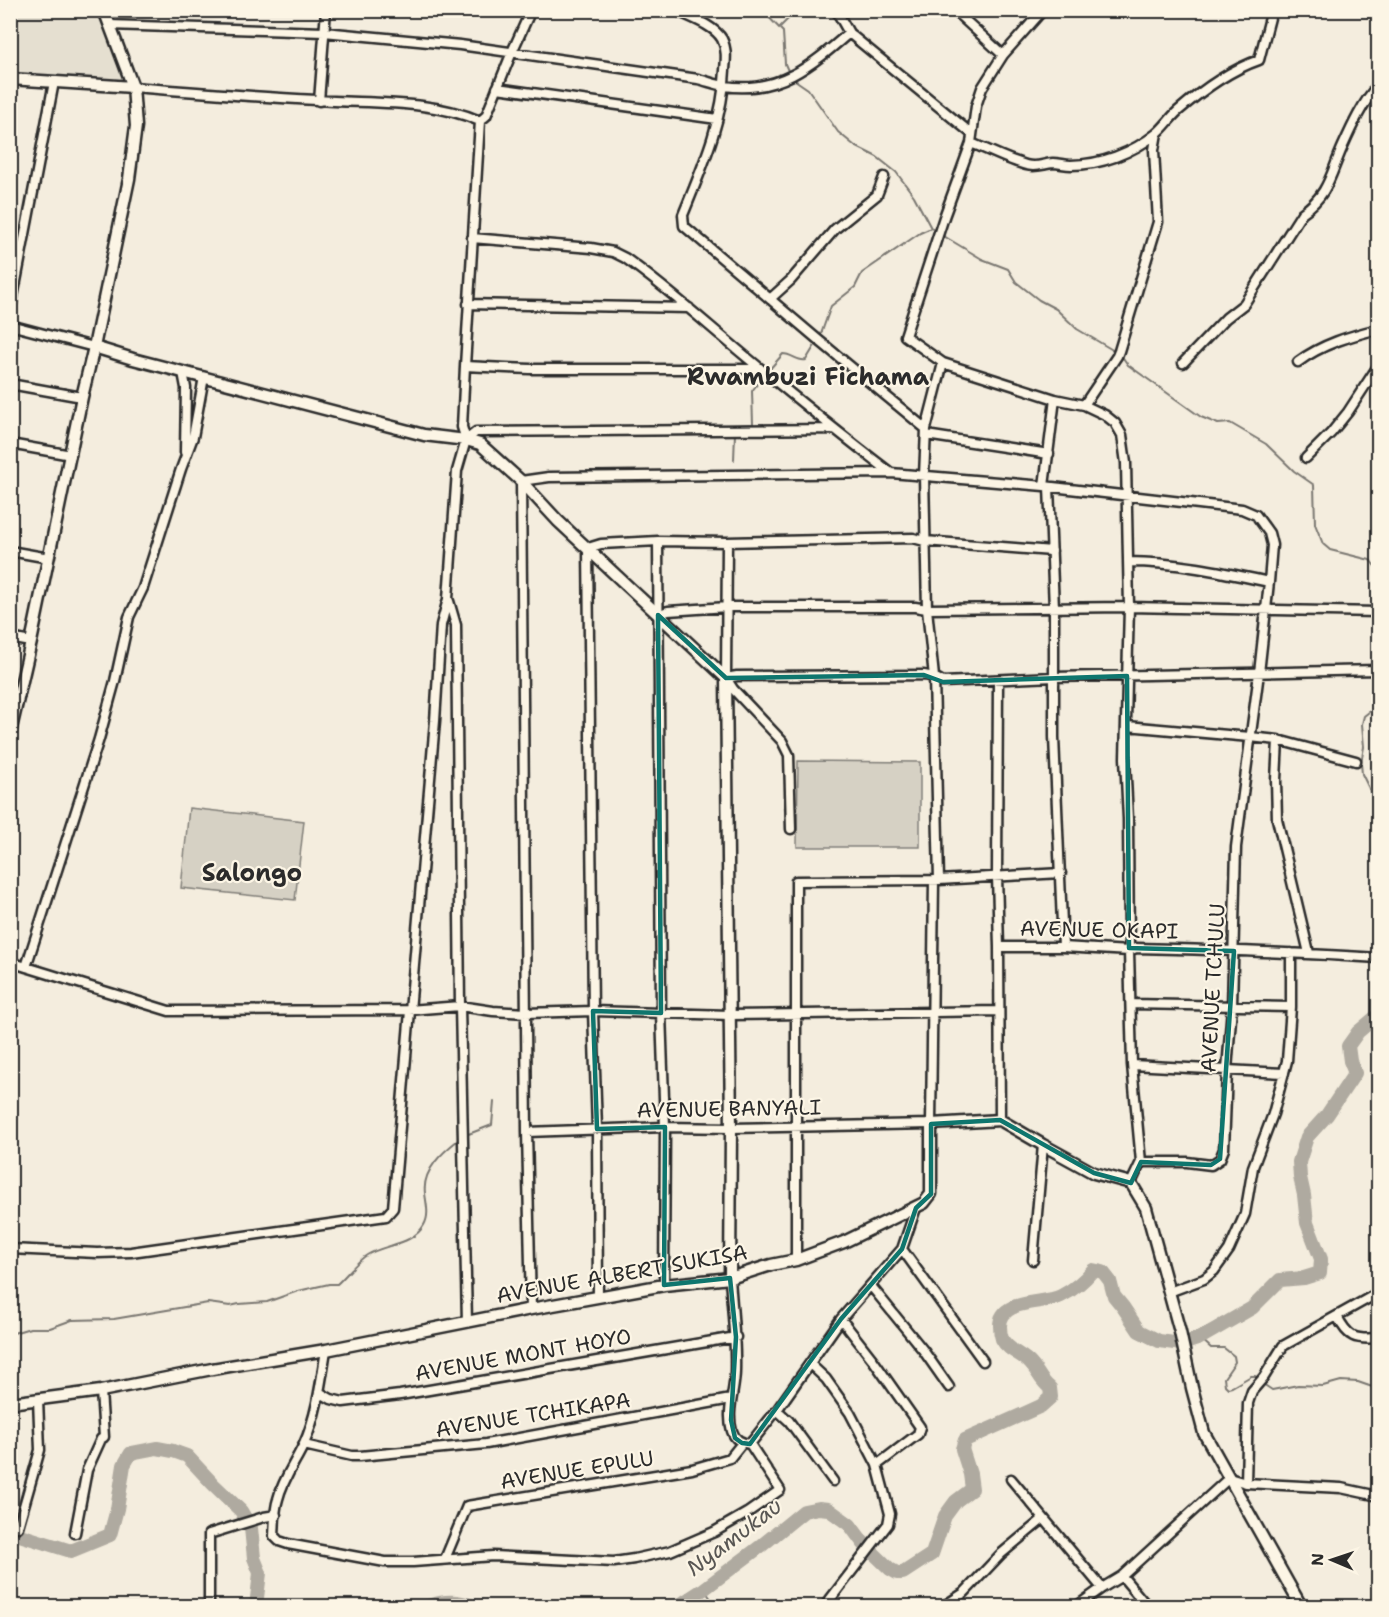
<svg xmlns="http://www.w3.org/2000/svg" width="1389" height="1617" viewBox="0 0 1389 1617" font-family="'Shantell Sans',sans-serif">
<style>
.built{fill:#e5dfd0}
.green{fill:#d6d1c4;stroke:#807e78;stroke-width:1.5}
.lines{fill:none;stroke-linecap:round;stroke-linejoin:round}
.stream{stroke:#7a7771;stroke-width:2}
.river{stroke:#afaaa0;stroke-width:14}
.minor-casing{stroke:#2b2b2b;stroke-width:13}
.tertiary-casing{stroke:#2b2b2b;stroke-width:15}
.minor{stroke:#fcf5e5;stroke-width:8}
.tertiary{stroke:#fcf5e5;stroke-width:10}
.marked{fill:none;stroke:#0f766e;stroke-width:4.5;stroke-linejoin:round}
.labels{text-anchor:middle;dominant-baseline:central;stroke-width:4.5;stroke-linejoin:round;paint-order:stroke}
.street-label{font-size:21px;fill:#2b2b2b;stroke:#fcf5e5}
.water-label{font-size:22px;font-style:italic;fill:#595754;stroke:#fcf5e5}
.quarter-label{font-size:24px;font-weight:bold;fill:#2b2b2b;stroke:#fcf5e5}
</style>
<rect width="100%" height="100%" fill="#f4edde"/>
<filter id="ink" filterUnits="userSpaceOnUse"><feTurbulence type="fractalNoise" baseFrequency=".0167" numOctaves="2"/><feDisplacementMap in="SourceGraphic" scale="12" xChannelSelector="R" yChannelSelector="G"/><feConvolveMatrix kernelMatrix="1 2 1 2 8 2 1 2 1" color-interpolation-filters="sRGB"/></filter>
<g filter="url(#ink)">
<path class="built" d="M10,11h90l29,75 -118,-10z"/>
<path class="green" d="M798,761l122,1v85h-123z
M189,808l115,13 -9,79 -114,-12z"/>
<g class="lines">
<path class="stream" d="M762,10l21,22 2,32 4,9
M780,27l17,-17
M792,78l16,11 30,43 17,14 22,11 19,15 18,24 17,32 6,4
M942,235l40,24 26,10 8,13 23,18 17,9 21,20 39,23
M820,337l11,-31 24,-19 7,-14 58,-40 11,-5
M1121,355l7,10 73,52 17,7 12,-1 36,21 28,27 20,14 1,39 8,20 7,6 40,10 8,10
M768,371l15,-17c9,0 15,8 23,6l11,-18
M735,425l18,-1 -1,-33 12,-16
M734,460l1,-27
M1378,705l-14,11 -2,8 2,23 -3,16 1,11 16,33
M466,1135l26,-10 2,-23
M10,1334l20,-6h20l22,-8 42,-1 94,-16 22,3 9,-2 28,-2 31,-11 31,-7h8c9,-8 21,-24 30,-29 18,-11 46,-10 57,-30 6,-10 2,-22 1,-32 -3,-23 18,-41 33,-53
M1200,1338l11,10h13l10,8 1,6 -11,16 1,7 3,3 4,-1 19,-11h4l4,4
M1263,1384l9,6 26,-5 25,1 18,-5 17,1 20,7
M704,1589l12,17"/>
<path class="river" d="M10,1532l61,19 39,-16 7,-26 7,-44 7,-12 26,-5 16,3 14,5 26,28 28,27 10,17 3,30 6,15 -4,33
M428,1606c14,-5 30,-6 44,0
M678,1606l26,-17 57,-43 43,-35 15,-3 9,1 22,16 14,19 26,25 7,4h6l29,-19 13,-38 11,-15 16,-12 -2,-15 -8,-25 3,-9 76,-34 10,-9 -1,-9c-11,-9 -11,-16 -20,-25 -8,-9 -22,-12 -28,-24 -1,-3 -2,-9 -2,-13 0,-28 43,-21 61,-30 12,-6 23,-15 32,-26l10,2 7,9 4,15 9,11 16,24 20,10 23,3 18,-6 52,-30 28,-28 24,-2 16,-5 1,-14 -14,-36 -3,-28 -4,-18 -1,-15 8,-25 20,-22 28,-42 -5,-12 -2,-15 10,-14 20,-17"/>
<g class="minor-casing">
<path id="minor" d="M675,10c14,7 39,15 47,29 5,10 4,20 3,31 -2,51 -23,98 -42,145l1,11 132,112 110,91
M836,10l13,23
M954,10l49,45
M109,25l215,7 136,13 238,34c9,2 18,6 27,7 53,8 86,-20 124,-53l123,101
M497,88l220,31
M319,101l7,-91
M480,121l6,-5 26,-64 19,-42
M971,143c18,7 37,17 55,22 10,3 17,-1 27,-2 6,0 12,2 18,2 30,0 61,-12 85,-31 8,-6 14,-16 22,-23 23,-20 52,-41 81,-51l13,-50
M472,238l119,10 22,4 12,6c48,34 90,74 136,111 42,35 86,70 130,104
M770,299l21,-19 44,-51 42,-34 7,-18
M468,304l221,4
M10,313l44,-231
M10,325l84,22
M1298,362c24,-18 52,-26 80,-33
M943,363l112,36 29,6 21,10 10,8 7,12 4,28 3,144 -4,151 3,61 1,132 3,114 9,97 -10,21
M1183,363l43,-45 18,-14 58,-91c27,-19 28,-38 41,-67 9,-20 20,-44 35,-61
M465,366l65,3h230
M183,372l3,16 -1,64
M10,384l72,13
M1084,405l33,-49 2,-5 39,-129 -4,-72 3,-17
M926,435l123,19
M466,440l10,-8 358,-3
M10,444l61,11
M1306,458l25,-25 17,-21 30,-46
M1044,486l11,-87
M1049,487l5,121v129l9,210
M658,541l3,472 4,114 -1,158
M727,542l-1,136 7,11 49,52 7,14 2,74
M10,551l39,7
M1128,562c48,0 94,10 141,20
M449,601l7,24 4,381 7,316
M658,615l10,-4 59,-4h188l12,2 202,-2 249,5
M10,638l21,4
M726,678l11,-2 187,-1 10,2 9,5 111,-5 324,-7
M998,680l-1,196 2,71 1,173
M1127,726l123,11 28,3 78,21
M1278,740l-2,40 1,39 32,134
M939,880l-5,-203 -7,-68 -3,-133 2,-47 17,-66 -38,-27 39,-119 27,-74 5,-37 6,-18 21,-33 40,-45
M999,947h64l66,4 7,-3c81,2 162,4 242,10
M10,962l159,49 240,-1 51,-4 33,5 33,2 67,-2 137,4 269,-4
M26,967l73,-228 16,-58 14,-64 14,-29 38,-119 12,-32 11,-60
M1131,1004l160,3
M1132,1065l152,8
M527,1132l138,-5 66,1 200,-4 3,-244
M10,1249l87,4 34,-1 255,-36 7,-8 42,-487 6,-96 7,-26 9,-128 9,-31 -4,-13 3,-61 15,-245c-51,-22 -108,-17 -163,-21 -61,-3 -123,-8 -184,-13
M902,1249l81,112
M796,1260v-379l143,-1 122,-7
M1033,1260l10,-115
M871,1286l52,64 26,37
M1169,1292l35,-13 10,-8 15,-21 16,-36 8,-47 20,-53 14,-53 4,-54v-54
M598,1297l-1,-168 -4,-118 -5,-463 13,-4 57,-3 69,1 186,-4 12,3 127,10
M531,1309l-4,-177 -6,-651 28,-4 342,-4 153,13 198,23 14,6 13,18 3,12 -3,37 -10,91 -23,174 -4,159 -5,64 -3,79 -4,10 -9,6 -24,-3h-46
M1337,1316c11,22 18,24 41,22
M841,1319l32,41 47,67 -2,7 -41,31
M326,1350c-5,31 -9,65 -22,94 -9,19 -21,35 -26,55 -4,12 -3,25 -4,37l5,5 9,3 97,18h28l80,-6 121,6 20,-3 36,-8 44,-19 33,-19 33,-23 -30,-46c-9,-1 -15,-4 -18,-13 -6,-20 3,-40 3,-60 1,-31 -3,-62 -5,-93
M810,1364l16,15 24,34 27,52 13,49 -2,10 -63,82
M319,1392l12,7 12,3 57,-7 336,-58
M777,1410l12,11 44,60
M750,1444l27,-34 64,-91 61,-70 14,-41
M304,1445l48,11h8l126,-12 245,-45
M1011,1479l91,109
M1246,1483l2,-80 4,-12 12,-14 19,-31 95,-53
M18,1527l22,-77 -2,-51
M75,1533l12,-63 14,-31 3,-2 -3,-46
M445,1559l22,-53 225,-37 38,-11 12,-15
M1122,1576l25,30
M209,1606v-72l55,-17 12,-2
M944,1606l20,-13 37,-39 42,-35
M1077,1606l25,-18 20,-12 107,-98 17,5 95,5 37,8"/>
</g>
<g class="tertiary-casing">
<path id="tertiary" d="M10,79l123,8
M94,347l39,12 291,76 42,5 14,4 41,37 37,40 168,157 5,450 -1,150
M10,733l21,-91 51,-245 12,-50 35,-168 7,-53 -3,-39 -29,-77
M10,1403l91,-12 111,-22 114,-19 205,-41 133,-24 66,-7 41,-13 25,-5 48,-18 80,-39 7,-9v-70l69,-4 43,25 51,28 37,10 15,25 34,124 12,56 12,45 97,173"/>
</g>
<use href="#minor" class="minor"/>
<use href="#tertiary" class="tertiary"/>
</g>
</g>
<path class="marked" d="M658,615l68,63 198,-3 19,7 184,-6 2,272 105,3 -14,208 -9,6 -70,-3 -10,21 -37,-10 -94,-53 -69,4v70l-15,14 -14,41 -61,70 -91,125 -8,-1 -7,-5 -4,-18 5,-83 -6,-59 -66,7 1,-158 -68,2 -4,-118 68,2z"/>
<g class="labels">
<g class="street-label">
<text transform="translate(1099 930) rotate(1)">AVENUE OKAPI</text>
<text transform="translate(1213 988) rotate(-87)">AVENUE TCHULU</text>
<text transform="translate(729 1109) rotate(-1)">AVENUE BANYALI</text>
<text transform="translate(622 1274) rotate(-10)">AVENUE ALBERT SUKISA</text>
<text transform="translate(523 1355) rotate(-10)">AVENUE MONT HOYO</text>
<text transform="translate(533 1415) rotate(-9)">AVENUE TCHIKAPA</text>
<text transform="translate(577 1470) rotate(-9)">AVENUE EPULU</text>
</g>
<g class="water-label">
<text transform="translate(734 1537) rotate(-37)">Nyamukau</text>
</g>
<g class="quarter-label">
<text x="808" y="377">Rwambuzi Fichama</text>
<text x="252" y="873">Salongo</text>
</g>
</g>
<rect width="1389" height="1617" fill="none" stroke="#fcf5e5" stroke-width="36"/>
<rect x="18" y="18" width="1353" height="1581" fill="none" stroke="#2b2b2b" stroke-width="2" filter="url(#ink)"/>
<g transform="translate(1332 1560) rotate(272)" stroke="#fcf5e5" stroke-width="4.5" paint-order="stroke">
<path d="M0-4.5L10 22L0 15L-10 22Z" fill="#2b2b2b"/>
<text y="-9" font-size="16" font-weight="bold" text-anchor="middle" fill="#2b2b2b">N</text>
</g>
</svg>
